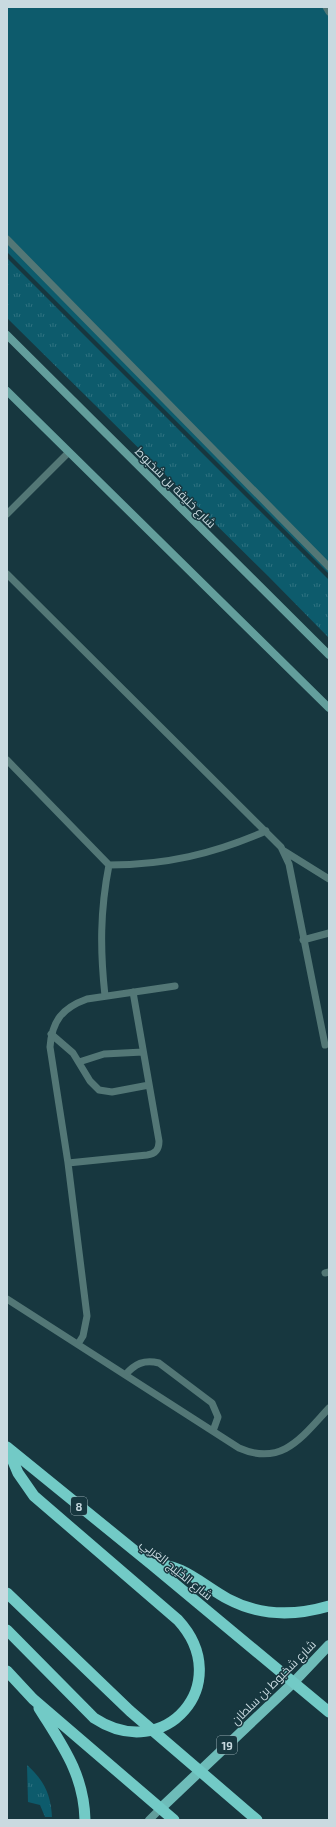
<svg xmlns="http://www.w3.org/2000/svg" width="336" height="1827" viewBox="0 0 336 1827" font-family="'Exo 2',Cairo,sans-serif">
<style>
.grass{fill:url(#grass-tufts)}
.garden{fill:#0d5b6c}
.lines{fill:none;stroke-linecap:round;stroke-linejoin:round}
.service{stroke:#537776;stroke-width:7}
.secondary{stroke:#639e9c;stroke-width:8}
.primary{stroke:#6ebcb9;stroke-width:10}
.trunk{stroke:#72cac6;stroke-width:11}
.trunk-bridge{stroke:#72cac6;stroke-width:11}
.labels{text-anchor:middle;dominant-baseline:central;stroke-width:3;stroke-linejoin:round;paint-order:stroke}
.shield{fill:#17373f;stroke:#94a9b0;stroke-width:1}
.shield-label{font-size:11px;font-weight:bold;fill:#c9dae0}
.street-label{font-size:12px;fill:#c9dae0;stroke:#17373f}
</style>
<defs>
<pattern id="grass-tufts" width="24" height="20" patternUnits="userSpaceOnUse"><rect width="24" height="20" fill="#0d5b6c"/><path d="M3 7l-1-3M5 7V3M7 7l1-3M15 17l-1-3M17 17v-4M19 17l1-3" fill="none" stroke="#2f7281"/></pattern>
</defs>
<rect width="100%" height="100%" fill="#17373f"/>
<path class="grass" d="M7,258l322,322v58l-61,-62 -261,-258z
M27,1765c17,15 24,30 25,52h-7l-5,-12 -12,-3z"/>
<path class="garden" d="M7,7h322v567l-322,-322z"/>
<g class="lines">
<path class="service" d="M326,7l3,5
M7,239l322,328
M7,514l61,-61
M7,574l274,273 8,17 36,181
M7,760l102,105c57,0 104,-11 157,-34
M284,851l45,28
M303,940l26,-7
M105,996c-5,-46 -5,-85 4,-131
M51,1034l22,19 17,28 9,9 13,2 37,-7
M79,1062l25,-8 39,-2
M68,1163l79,-8c8,-1 12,-5 12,-14l-26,-149
M325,1273l4,-1
M7,1299l232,149c43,19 63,-11 90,-40
M78,1344l5,-8 4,-20 -19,-153 -18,-116c2,-26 12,-39 37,-48l88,-13
M125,1375c10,-11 19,-16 34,-12l53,40 6,14 -5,14"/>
<path class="secondary" d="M7,335l322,320
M7,391l322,317
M149,1820l12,-12"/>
<path class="primary" d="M161,1808l133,-126 35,-37"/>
<path class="trunk" d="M7,1447l144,117 178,148
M151,1564c31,-1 51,21 77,35 32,17 67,17 101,7
M7,1630l87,88c71,47 142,-35 84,-98l-144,-124 -16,-23 -11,-26
M7,1671l26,28 141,121
M39,1708c23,37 45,66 46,112"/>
<path class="trunk-bridge" d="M7,1593l123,118 127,109"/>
</g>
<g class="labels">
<g class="shield">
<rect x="71" y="1497" width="16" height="18" rx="3"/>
<rect x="217" y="1736" width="20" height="18" rx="3"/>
</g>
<g class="shield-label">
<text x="79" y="1506">8</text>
<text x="227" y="1745">19</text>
</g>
<g class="street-label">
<text transform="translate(176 487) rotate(45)">شارع خليفة بن شخبوط</text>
<text transform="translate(177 1569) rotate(39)">شارع الخَلِيج العَربِي</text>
<text transform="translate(273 1682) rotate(-45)">شارع شخبوط بن سلطان</text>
</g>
</g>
<rect width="336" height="1827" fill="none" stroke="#c9dae0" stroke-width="16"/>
</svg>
